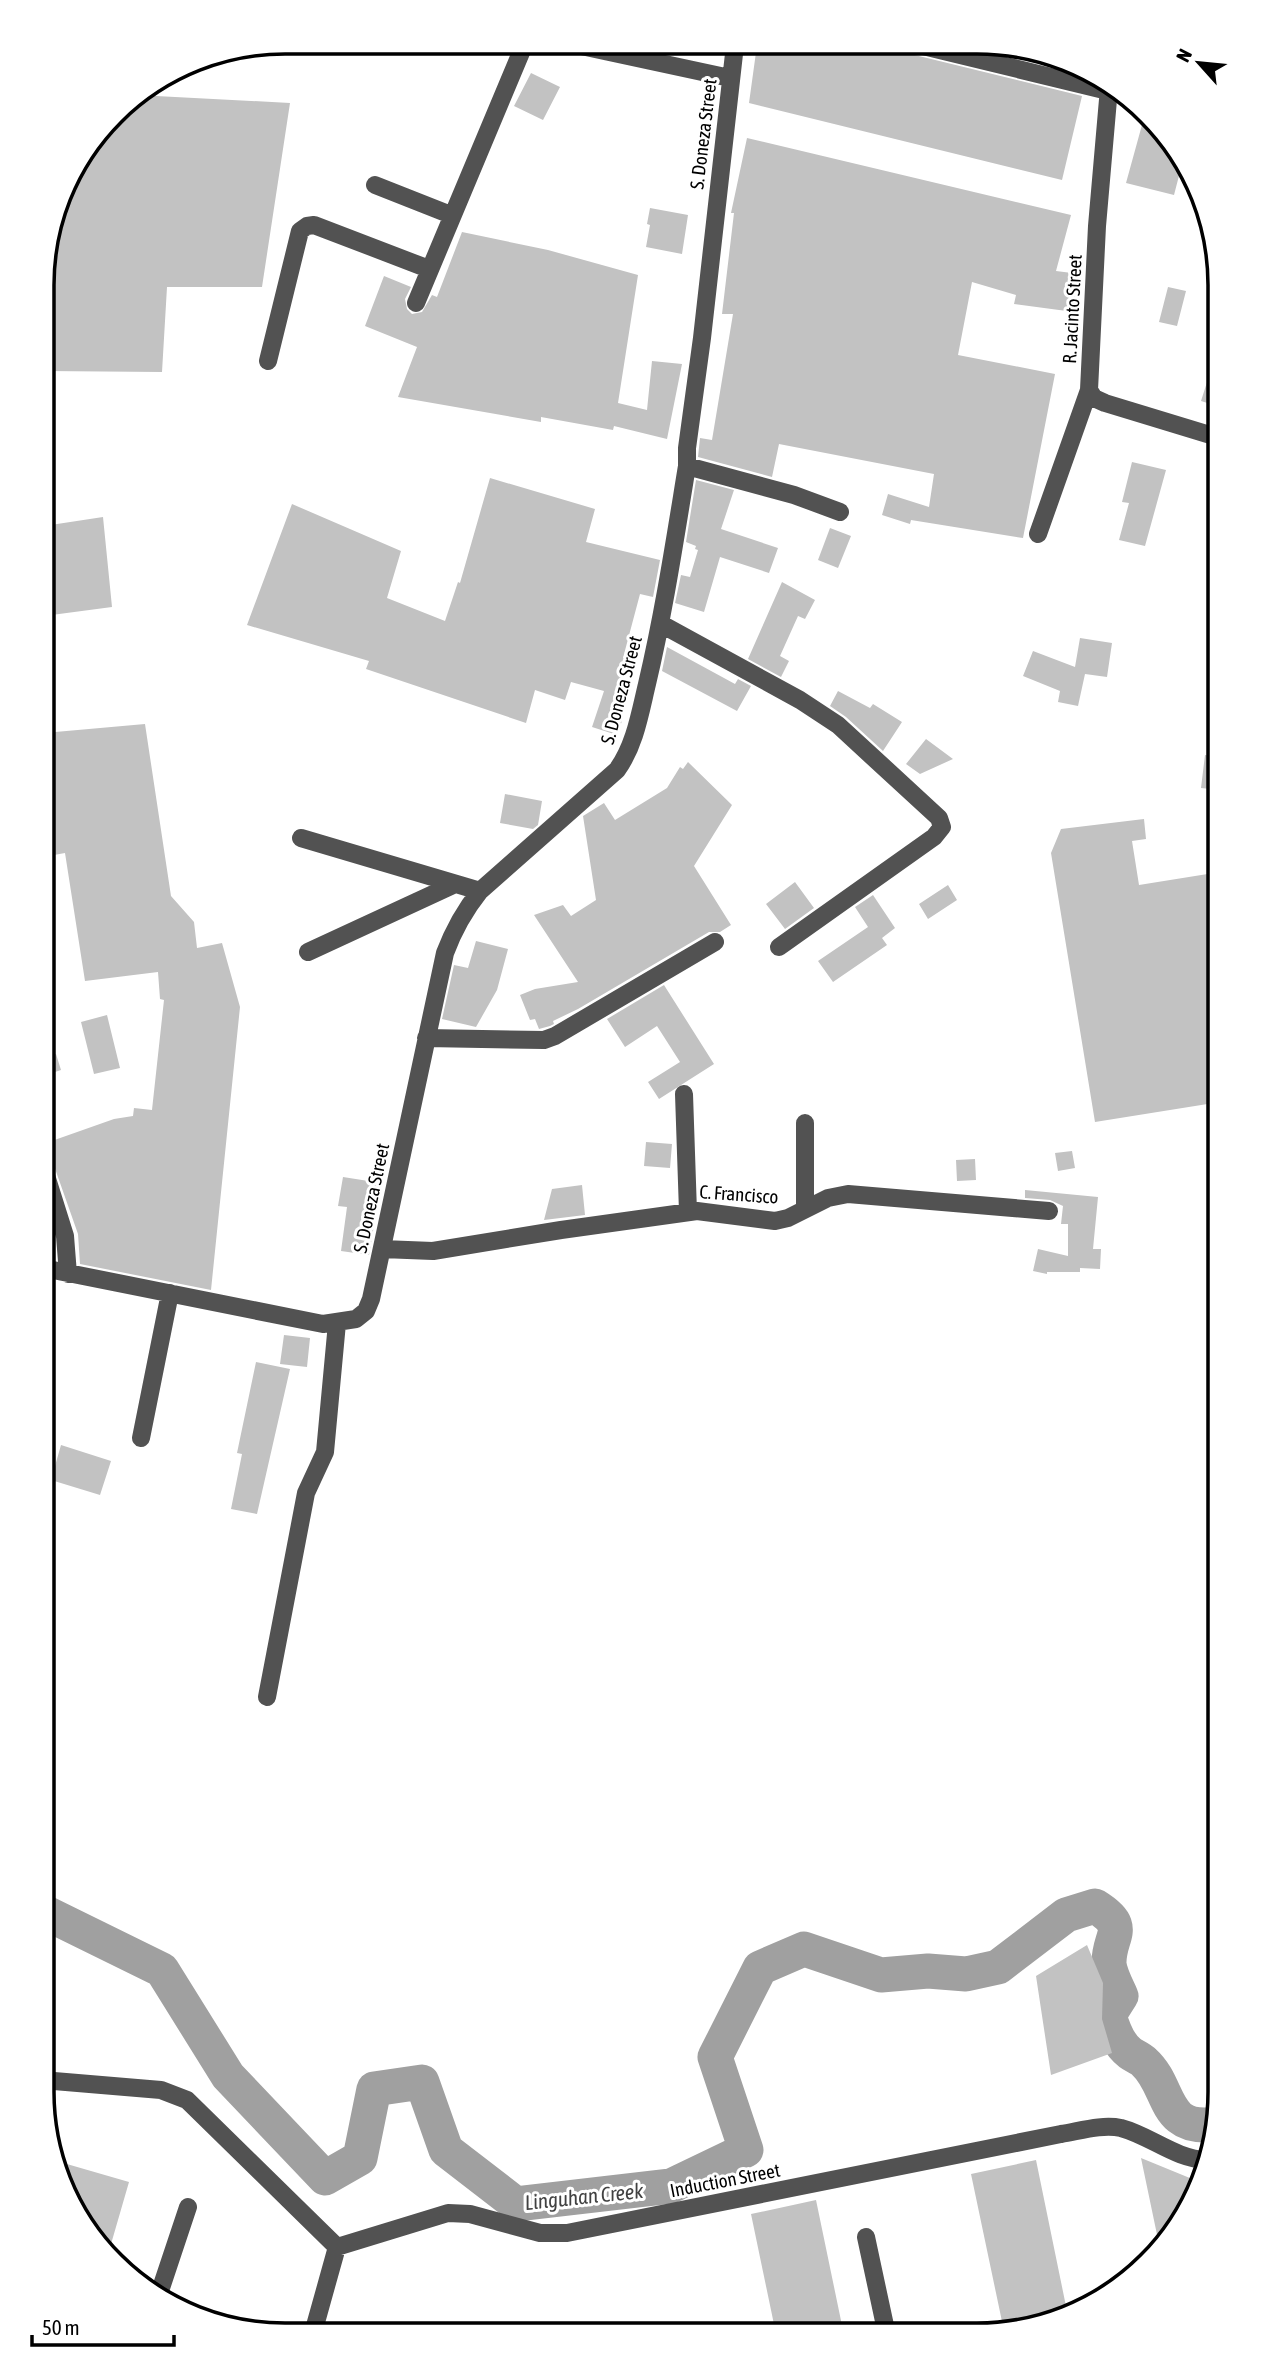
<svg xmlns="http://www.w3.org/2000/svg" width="1262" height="2377" viewBox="0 0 1262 2377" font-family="'Asap Condensed',sans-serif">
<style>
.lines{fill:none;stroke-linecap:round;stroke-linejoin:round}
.river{stroke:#a0a0a0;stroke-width:35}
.building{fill:#c2c2c2}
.minor{stroke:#525252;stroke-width:18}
.labels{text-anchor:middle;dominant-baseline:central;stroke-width:6;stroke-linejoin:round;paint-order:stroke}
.street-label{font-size:19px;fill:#000;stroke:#fff}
.water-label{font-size:21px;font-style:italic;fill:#414141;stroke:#fff}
.rim{fill:none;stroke:#000;stroke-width:3.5}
</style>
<rect width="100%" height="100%" fill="#fff"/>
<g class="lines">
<path class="river" d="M42,1911l120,59 66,106 97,102 35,-20 14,-69 48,-7 24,68 70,54 155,-18 75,-36 -31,-93 45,-89 44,-19 77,26 47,-4 38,3 32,-7 68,-52 29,-9c36,22 13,29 14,58 1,10 8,23 12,32l-12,19c4,14 9,29 21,38 4,3 10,5 14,9 28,25 17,70 72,62"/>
</g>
<path class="building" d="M757,45l121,1 204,50 -20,84 -313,-77z
M531,73l29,14 -17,33 -29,-14z
M137,95l153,8 -28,184h-95l-5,85 -118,-1v-93l6,-4 3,-51 14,-46 57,-74z
M1145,114l36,54 -7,27 -48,-12z
M747,138l324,77 -15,56 24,3 -6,38 -60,-8 2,-9 -44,-13 -14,73 97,19 -32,164 -112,-18 -1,4 -28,-9 6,-21 41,13 5,-33 -155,-30 -7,33 -74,-20 2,-19 12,2 21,-126h-11l12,-101h-3z
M650,208l38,7 -6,39 -36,-7 4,-22 -3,-1z
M462,232l86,18 90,25 -20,128 29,7 5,-49 30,3 -15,75 -53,-13 -1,4 -72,-13v5l-143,-25 19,-50 -52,-21 19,-50 27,11 -6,12 2,10 5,5 10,-2 10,-17 5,2z
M1168,287l18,4 -9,35 -18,-4z
M1217,351l3,1v55l-19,-6z
M1132,462l34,8 -21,76 -26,-6 10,-37 -7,-1z
M490,478l105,31 -9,33 74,18 -7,37 -13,-3 -17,64 4,1 -14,56 10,3 -6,17 -25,-8 12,-36 -33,-9 -6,18 -30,-10 -9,33 -160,-54 3,-8 -122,-36 45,-121 109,47 -14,47 58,23 13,-39 2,1z
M696,480l38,10 -13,39 57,19 -9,25 -49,-16 -16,55 -29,-9 6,-28 9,2 8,-27 -3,-1 1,-3 -10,-4z
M103,517l9,90 -68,9v-90z
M830,528l21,8 -13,32 -20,-8z
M782,582l33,18 -10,19 -7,-3 -18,40 9,5 -8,16 -33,-18z
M1080,638l32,5 -5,34 -22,-3 -7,32 -20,-4 2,-11 -37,-15 10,-25 42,16z
M667,647l68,37 3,-5 13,7 -14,25 -75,-40z
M838,691l32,17 3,-4 29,18 -19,29 -37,-34 -16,-11z
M145,724l26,172 23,26 3,26 25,-5 18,64 -29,283 -131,-26 -2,-30 -32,-91 68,-24 19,-3 1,-8 18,2 12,-110 -4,-1 -2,-27 -73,9 -20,-128 -22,4 1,-124z
M926,739l27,20 -33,15 -14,-10z
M1205,755l15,2v33l-19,-2z
M688,762l44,43 -38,61 37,59 -11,7h-11l-131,77 -25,12 1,3 -4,2 -11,3 -4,-10 -5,1 -10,-25 15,-6 43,-7 -44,-67 29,-10 8,11 25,-16 -13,-84 21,-13 11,17 52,-32 13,-21 3,2z
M505,794l37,7 -4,24 -5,4 -33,-6z
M1144,819l2,20 -14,2 7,44 81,-13v230l-125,20 -44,-269 10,-24z
M795,882l19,26 -29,21 -19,-25z
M948,885l9,15 -29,19 -9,-15z
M873,895l22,33 -13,10 5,7 -54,37 -15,-21 50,-34 -13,-20z
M476,941l32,8 -11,41 -21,37 -34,-8 12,-54 14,3z
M664,985l50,79 -55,35 -11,-17 32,-20 -23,-36 -32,21 -18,-28z
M107,1015l13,53 -26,6 -13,-52z
M56,1054l5,16 -18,6v-18z
M646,1142l26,2 -2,24 -26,-2z
M1072,1151l3,17 -17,3 -3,-18z
M975,1159l1,21 -19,1 -1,-21z
M343,1177l38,6 -12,72 -28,-4 6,-44 -9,-1z
M582,1185l3,30 -41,5 8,-31z
M1025,1190l73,7 -5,52h8l-1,20 -20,-1v4h-33v2l-14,-3 5,-22 30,7v-32h-7l2,-18 -13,-6 -25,-2z
M284,1335l26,3 -3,29 -27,-3z
M256,1362l34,7 -33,145 -26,-5 11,-55 -5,-1z
M61,1445l50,16 -11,34 -49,-15z
M1087,1945l16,38 -1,36 10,34 -61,22 -15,-99z
M1141,2158l61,25 -32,57 -10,9z
M53,2160l76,22 -20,69 -54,-81z
M1036,2160l32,156 -13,6 -51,9 -33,-157z
M816,2200l28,135 -68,-1 -25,-120z"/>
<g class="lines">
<path class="minor" d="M572,44l158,34
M923,46l185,45
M1109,88l-12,138 -8,164 5,8 11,5 115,35
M375,185l76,30
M416,303l109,-260
M268,361l32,-130 7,-5 7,-1 115,44
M687,466l107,29 46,17
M1038,534l51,-144
M661,624l139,76 38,25 101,93 3,9 -8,10 -155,110
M301,838l179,53
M308,952l147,-68
M426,1038l118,2 11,-4 160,-94
M684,1094l4,118
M805,1123v86
M43,1166l22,70 3,38
M382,1249l51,2 128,-21 136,-19 78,10 13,-3 40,-20 20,-4 201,17
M43,1268l280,56 33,-5 10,-8 5,-12 74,-346c9,-24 19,-42 35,-62l137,-121c18,-25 23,-57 30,-86 17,-72 28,-145 40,-218v-18l15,-110 33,-293
M141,1438l29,-145
M267,1697l39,-204 19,-41 12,-129
M42,2080l119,10 26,10 150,147
M866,2237l21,98
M337,2247l111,-34 22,1 70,19h27l494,-99c19,-3 41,-10 60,-6 30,8 54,31 86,32
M158,2297l30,-90
M313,2333l24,-86"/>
</g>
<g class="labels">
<g class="street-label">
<text transform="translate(703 134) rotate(-83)">S. Doneza Street</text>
<text transform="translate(1072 309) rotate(-87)">R. Jacinto Street</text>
<text transform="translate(621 690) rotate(-75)">S. Doneza Street</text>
<text transform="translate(739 1194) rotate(4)">C. Francisco</text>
<text transform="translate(371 1198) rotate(-78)">S. Doneza Street</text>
<text transform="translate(725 2180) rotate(-11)">Induction Street</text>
</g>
<g class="water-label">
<text transform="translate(584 2196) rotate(-6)">Linguhan Creek</text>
</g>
</g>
<path d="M0 0H1262V2377H0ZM285 54H977A231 231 0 0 1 1208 285V2092A231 231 0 0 1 977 2323H285A231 231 0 0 1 54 2092V285A231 231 0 0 1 285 54Z" fill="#fff" fill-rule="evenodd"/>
<path class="rim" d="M285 54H977A231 231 0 0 1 1208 285V2092A231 231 0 0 1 977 2323H285A231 231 0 0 1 54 2092V285A231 231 0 0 1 285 54Z"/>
<g transform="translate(1199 63) rotate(297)" stroke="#ffffff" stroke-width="5" paint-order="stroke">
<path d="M0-5L12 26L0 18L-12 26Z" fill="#000000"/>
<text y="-10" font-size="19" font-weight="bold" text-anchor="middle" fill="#000000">N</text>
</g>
<path d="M32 2335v10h142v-10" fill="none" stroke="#000000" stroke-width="3.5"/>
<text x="42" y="2335" font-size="21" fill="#000000" stroke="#ffffff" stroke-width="5" paint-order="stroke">50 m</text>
</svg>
